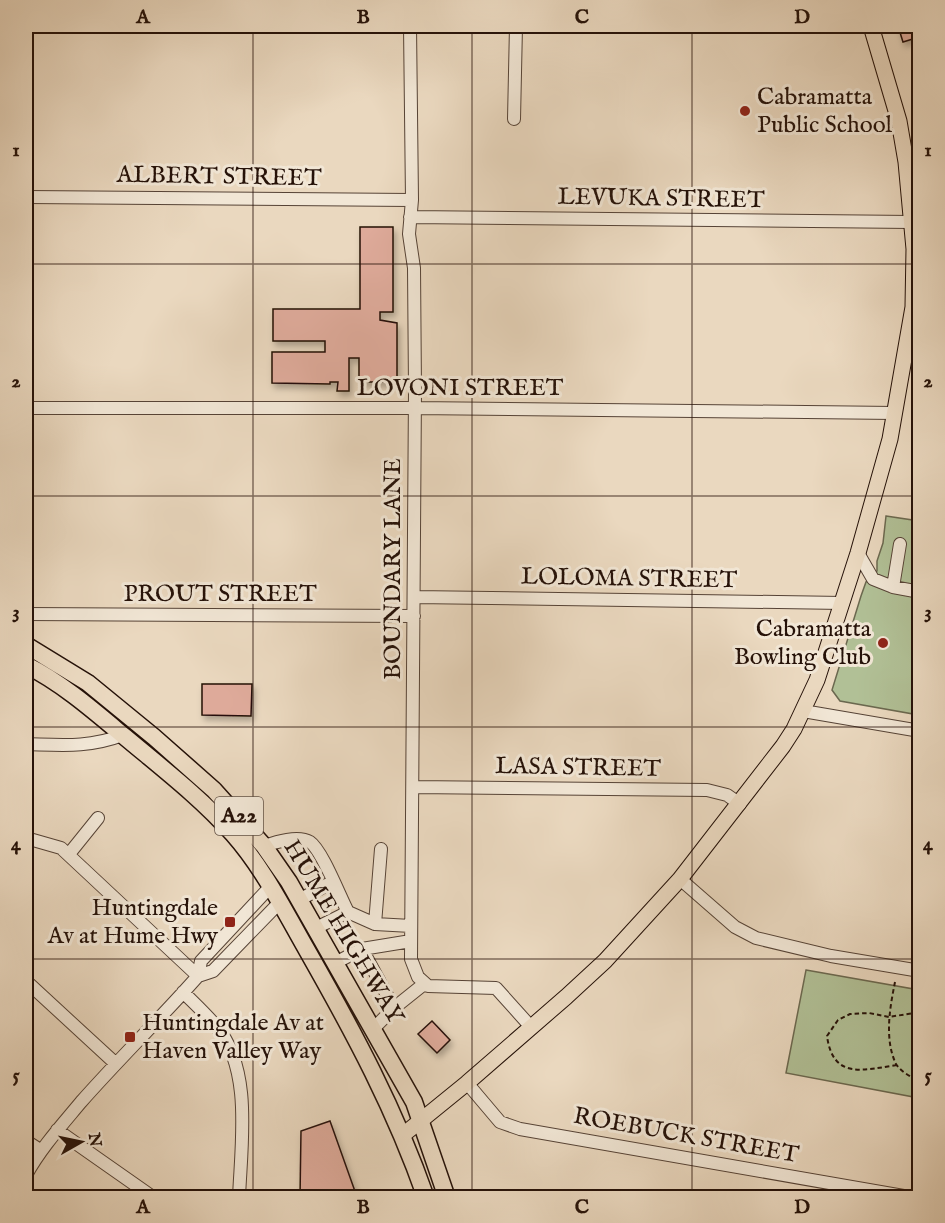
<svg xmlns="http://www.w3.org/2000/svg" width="945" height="1223" viewBox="0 0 945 1223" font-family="'IM FELL English',serif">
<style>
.green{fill:#b1c096;stroke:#6b684f;stroke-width:1.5}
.building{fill:#deaa9a;stroke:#251108;stroke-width:1.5;filter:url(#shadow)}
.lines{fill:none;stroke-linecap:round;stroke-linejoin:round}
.minor-casing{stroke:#564336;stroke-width:14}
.major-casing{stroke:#251108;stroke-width:17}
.highway-casing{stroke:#251108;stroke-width:19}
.path{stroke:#251108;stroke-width:2;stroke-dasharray:4.5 3;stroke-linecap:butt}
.minor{stroke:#f1e6d5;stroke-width:12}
.major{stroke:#ead8bf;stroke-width:15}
.highway{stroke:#ead8bf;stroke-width:16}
.grid{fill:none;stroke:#251108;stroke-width:1.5;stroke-opacity:0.55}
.poi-dot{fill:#8f2418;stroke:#f1e6d5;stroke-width:2}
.labels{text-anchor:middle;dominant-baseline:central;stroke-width:6;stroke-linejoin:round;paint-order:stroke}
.shield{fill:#f1e6d5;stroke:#625146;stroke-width:1.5}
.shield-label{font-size:22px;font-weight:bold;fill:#251108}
.poi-label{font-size:24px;fill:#251108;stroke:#f1e6d5;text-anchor:start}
.street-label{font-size:24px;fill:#251108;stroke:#f1e6d5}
.neatline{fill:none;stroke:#251108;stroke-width:2}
.grid-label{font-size:20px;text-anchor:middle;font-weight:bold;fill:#251108}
</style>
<defs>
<filter id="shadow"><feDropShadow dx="2.5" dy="4.5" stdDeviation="3" flood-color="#0004"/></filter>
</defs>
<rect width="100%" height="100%" fill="#ead8bf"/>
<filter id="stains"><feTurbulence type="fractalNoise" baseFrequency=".00333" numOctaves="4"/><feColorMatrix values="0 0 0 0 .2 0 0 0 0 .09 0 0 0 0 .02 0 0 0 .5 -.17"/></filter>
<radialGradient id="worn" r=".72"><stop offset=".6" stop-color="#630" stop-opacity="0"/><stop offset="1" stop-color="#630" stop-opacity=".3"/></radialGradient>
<path class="green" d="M886,516l33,5v194l-79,-14 -8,-11 29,-94 5,-14 11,-11v-10l6,-18z
M806,970l113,20v108l-133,-25z"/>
<path class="building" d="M898,26h15l3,12 -13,4z
M360,227h33v85h-13v8l17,3v59h-38v-24h-10v33h-12l1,-9h-8v2l-58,-1v-31h53v-11h-52v-32h87z
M202,684h50l-1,32 -49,-1z
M920,691v15h-1l-4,-3 -1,-3z
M432,1021l18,19 -13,13 -19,-19z
M330,1121l27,76 -57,1 1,-67z"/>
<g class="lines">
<g class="minor-casing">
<path id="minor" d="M410,26l2,174 -3,34 5,34 1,122 -4,569 7,18 10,9 68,2 35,39
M514,119l2,-93
M26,197l386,3
M410,217l502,5
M26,408h388l481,5
M858,553l15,26 20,8 7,-43
M893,587l27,5
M414,597l429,6
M26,614l388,2
M803,711l117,20
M26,744c36,1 62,4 97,-9
M413,787l294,3 20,5 13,9
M26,838l35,10 137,128
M264,846c12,-4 34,-11 46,-4 12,8 30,55 38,70l27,12 36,2
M69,854l29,-36
M680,879l55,48 21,11 75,18 89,15
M299,900l33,-18
M375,924l6,-75
M316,928l32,-16
M362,949l32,59
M335,963l27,-14 49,-8
M198,976l15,-5 67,-69
M26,981l89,82
M183,992c11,11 23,22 33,34 37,43 25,118 23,172
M373,1029l21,-21 30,-24
M467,1083l33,39 20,7 395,69
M57,1130l97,68
M26,1141l14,9
M26,1175c15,-27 35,-49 55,-73 38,-43 79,-83 117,-126l3,-15 69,-74"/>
</g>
<g class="major-casing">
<path id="major" d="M403,1135l64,-52 99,-86 39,-36 75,-82 103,-133 11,-17 23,-49 41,-127 32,-114 23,-132 1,-58 -8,-87 -7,-41 -28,-95"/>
</g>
<g class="highway-casing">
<path id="highway" d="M26,645l62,38 66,54 60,53 50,56 25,36 125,220 33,96
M26,665c36,18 68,46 99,72 37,31 76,61 108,97 31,35 52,78 75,118 46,81 87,157 118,246"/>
</g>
<path class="path" d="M895,982c-5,25 -11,57 1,82 5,8 15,13 24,17
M897,1065c-34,5 -64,15 -70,-29l11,-16 12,-6 19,-1 20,4 31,-5"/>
<use href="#minor" class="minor"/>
<use href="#major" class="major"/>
<use href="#highway" class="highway"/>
</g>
<path class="grid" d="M253,26v1172M472,26v1172M692,26v1172M26,264h894M26,496h894M26,727h894M26,959h894"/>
<g class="poi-dot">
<circle cx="745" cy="111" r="6"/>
<circle cx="883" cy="643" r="6"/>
<rect x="224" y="916" width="12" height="12" rx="3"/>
<rect x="124" y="1031" width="12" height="12" rx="3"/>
</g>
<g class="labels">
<rect class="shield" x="215" y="797" width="48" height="38" rx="4.5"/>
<g class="shield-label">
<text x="239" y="816">A22</text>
</g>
<g class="poi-label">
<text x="757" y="97">Cabramatta<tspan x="757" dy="28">Public School</tspan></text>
<text x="871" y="629" text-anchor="end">Cabramatta<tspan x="871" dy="28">Bowling Club</tspan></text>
<text x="218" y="908" text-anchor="end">Huntingdale<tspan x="218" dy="28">Av at Hume Hwy</tspan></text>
<text x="142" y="1023">Huntingdale Av at<tspan x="142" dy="28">Haven Valley Way</tspan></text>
</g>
<g class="street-label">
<text transform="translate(219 177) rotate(1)">ALBERT STREET</text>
<text transform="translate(661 199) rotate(1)">LEVUKA STREET</text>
<text x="460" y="388">LOVONI STREET</text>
<text transform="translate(393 569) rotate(-90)">BOUNDARY LANE</text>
<text transform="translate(629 579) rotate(1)">LOLOMA STREET</text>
<text x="220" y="594">PROUT STREET</text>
<text transform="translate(578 768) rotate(1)">LASA STREET</text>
<text transform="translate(343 932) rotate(59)">HUME HIGHWAY</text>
<text transform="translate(686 1136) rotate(10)">ROEBUCK STREET</text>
</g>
</g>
<rect width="945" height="1223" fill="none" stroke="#ead8bf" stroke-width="66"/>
<g transform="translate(81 1142) rotate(81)" stroke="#f1e6d5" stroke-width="4.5" paint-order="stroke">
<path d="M0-4.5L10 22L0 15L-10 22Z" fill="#251108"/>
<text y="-9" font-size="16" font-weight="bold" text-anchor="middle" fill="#251108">N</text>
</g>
<rect x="33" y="33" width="879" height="1157" class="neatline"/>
<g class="grid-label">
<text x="143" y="23">A</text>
<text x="363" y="23">B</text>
<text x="582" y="23">C</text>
<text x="802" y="23">D</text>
<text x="16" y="156">1</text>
<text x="928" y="156">1</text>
<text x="16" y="387">2</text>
<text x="928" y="387">2</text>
<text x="16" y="618">3</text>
<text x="928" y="618">3</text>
<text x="16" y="850">4</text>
<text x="928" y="850">4</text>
<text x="16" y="1081">5</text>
<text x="928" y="1081">5</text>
<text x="143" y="1213">A</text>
<text x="363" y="1213">B</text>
<text x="582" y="1213">C</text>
<text x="802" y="1213">D</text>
</g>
<rect width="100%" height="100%" filter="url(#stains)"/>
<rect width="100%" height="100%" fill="url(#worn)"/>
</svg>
